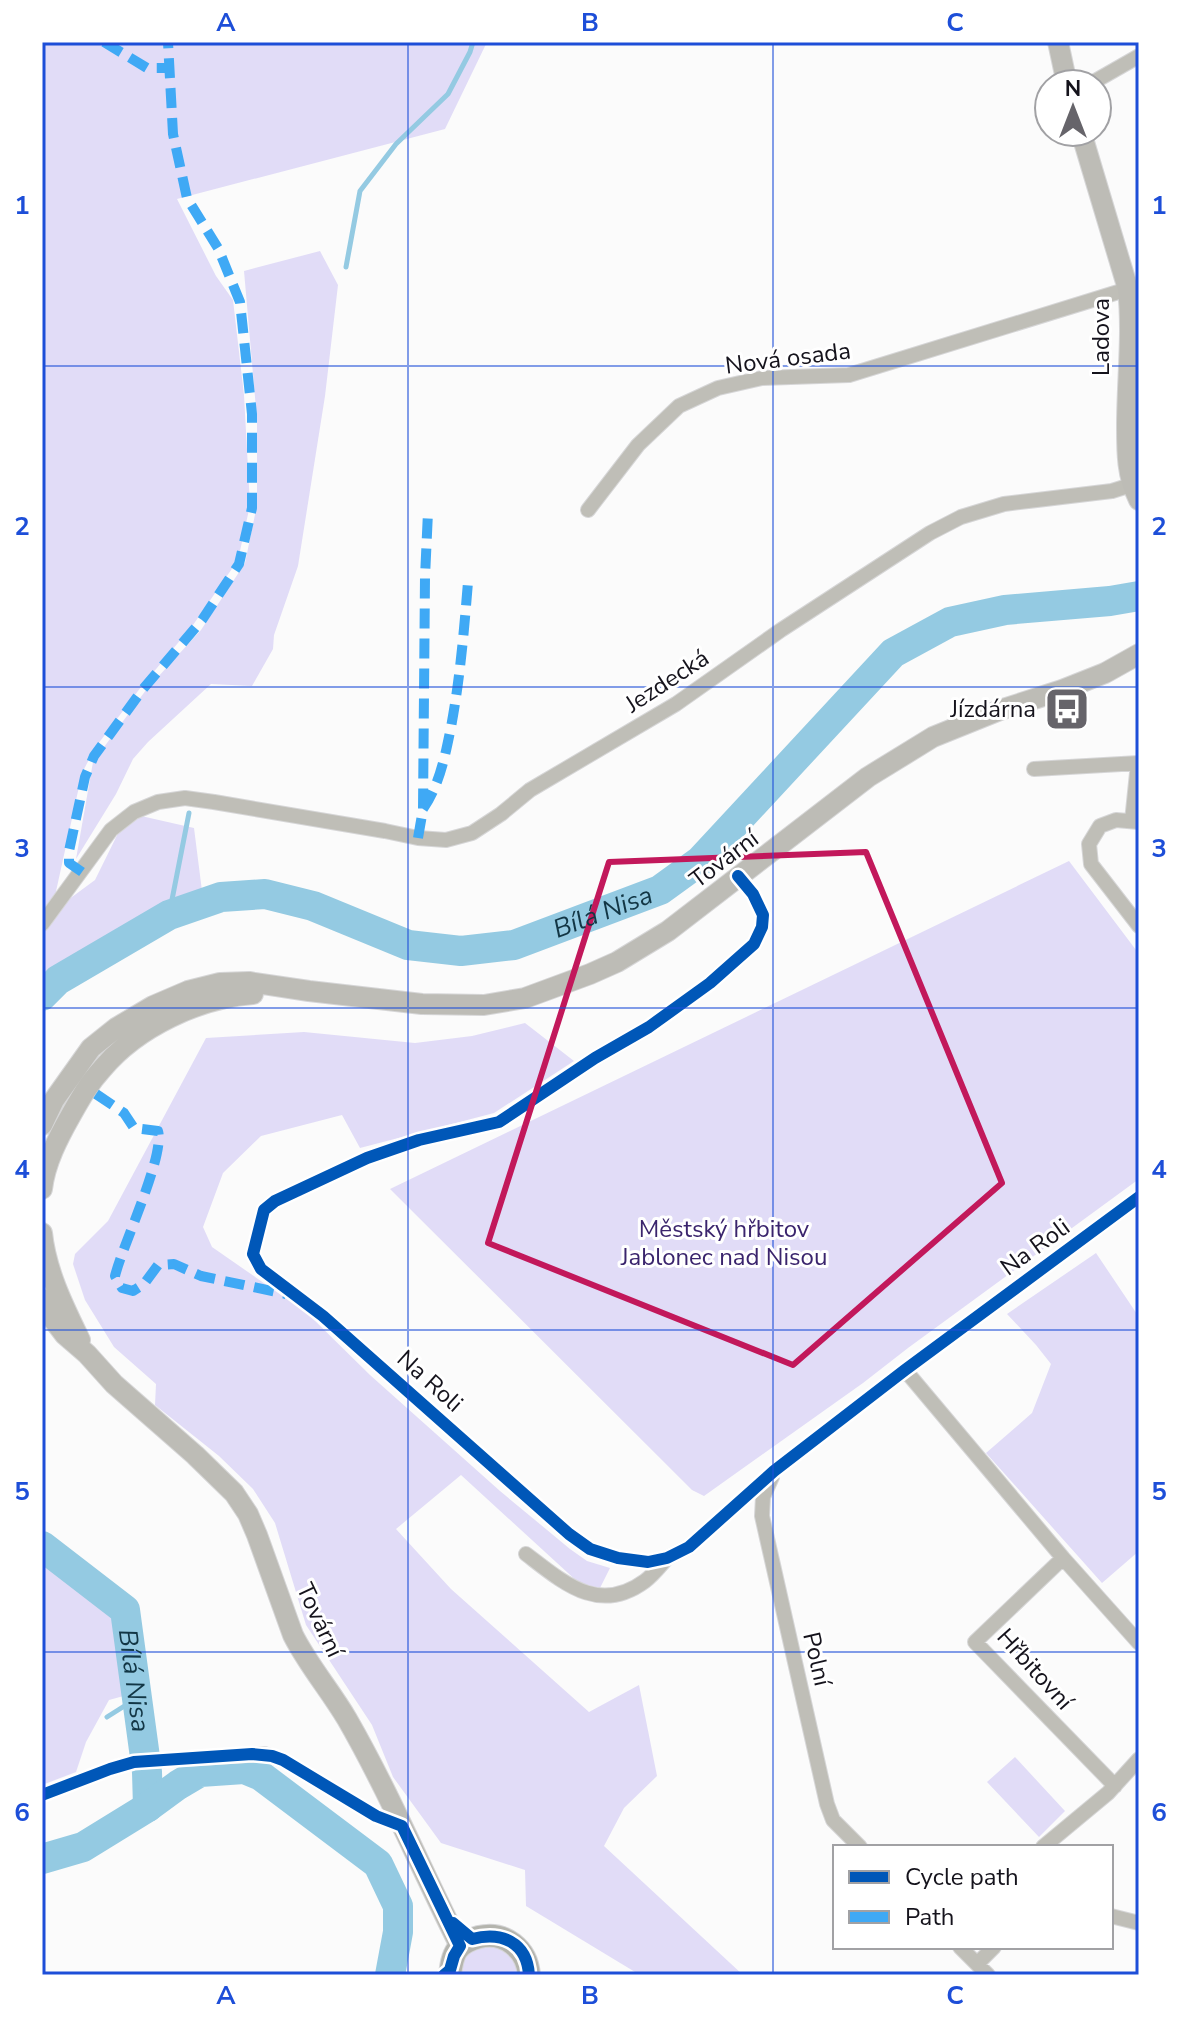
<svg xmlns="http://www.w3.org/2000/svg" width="1181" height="2017" viewBox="0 0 1181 2017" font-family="'Nunito Sans',sans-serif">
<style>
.green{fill:#e1dcf7}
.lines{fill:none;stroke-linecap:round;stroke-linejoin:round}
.stream{stroke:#94cae2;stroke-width:5}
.river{stroke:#94cae2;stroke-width:30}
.street-casing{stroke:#d6d6d7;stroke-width:16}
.secondary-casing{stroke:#d6d6d7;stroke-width:22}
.primary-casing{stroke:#d6d6d7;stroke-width:24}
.street{stroke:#bfbeb7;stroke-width:14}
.secondary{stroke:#bdbcb6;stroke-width:20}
.primary{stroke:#b5b5ae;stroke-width:22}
.quiet{stroke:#3fa9f5;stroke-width:10;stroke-dasharray:20 10;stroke-linecap:butt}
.cycleway-casing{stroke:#fff;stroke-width:17}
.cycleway{stroke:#0057b8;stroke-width:12}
.marked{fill:none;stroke:#c2185b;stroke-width:6;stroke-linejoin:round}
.grid{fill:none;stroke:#1d4ed8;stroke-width:2;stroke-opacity:0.55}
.labels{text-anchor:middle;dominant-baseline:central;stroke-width:6;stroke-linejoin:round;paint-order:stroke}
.street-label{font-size:24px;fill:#15131c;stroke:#fff}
.poi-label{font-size:24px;fill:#15131c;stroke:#fff;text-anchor:end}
.park-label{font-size:24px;fill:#3a246d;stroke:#fff}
.water-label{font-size:26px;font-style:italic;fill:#123645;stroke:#fff}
.neatline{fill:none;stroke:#1d4ed8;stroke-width:3}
.grid-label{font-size:26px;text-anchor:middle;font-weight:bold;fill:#1d4ed8}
</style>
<rect width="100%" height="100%" fill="#fbfbfb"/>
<path class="green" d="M42,42h445l-42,87 -268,70 39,77 17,24 11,95 6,110 -12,55 -45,65 -52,62 -46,61 -13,25 -29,132 -11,19z
M320,251l18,34 -13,111 -27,170 -24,69 -1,14 -21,37 -41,-2 -63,58 -15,17 -17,35 -40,65 17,-97 53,-72 55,-60 44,-67 12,-58v-85l-13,-149z
M128,813l66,15 8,63 -49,21 -19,16 -22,9 -10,8 -58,36 -2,5v-50l15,-28 38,-28z
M1069,861l70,93v225l-231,169 -45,35 -159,113 -12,-6 -302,-301z
M525,1023l49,38 -80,52 -134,35 -18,-33 -81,21 -38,37 -20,54 9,20 95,66 63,62 130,116 70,58 17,12 23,7 -10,20 -20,-4 -119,-109 -65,54 55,60 138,123 50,-27 18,91 -33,32 -20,38 139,129h-103l-114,-69 -1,-36 -84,-27 -48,-66 -21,-52 -66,-100 -31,-102 -22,-34 -34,-33 -64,-51 1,-21 -42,-37 -29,-47 -12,-36 2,-10 33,-33 98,-183 98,-6 111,11 57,-7z
M1096,1253l43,64v234l-37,32 -116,-130 46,-40 19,-49 -15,-19 -29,-31z
M42,1560l76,54 13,80 -22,6 -23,42 -10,30 -34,13z
M1015,1757l50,54 -26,26 -52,-55z
M493,1945c14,8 24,13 25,30h-57c2,-22 12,-27 32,-30z"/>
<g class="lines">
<path class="stream" d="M346,267l14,-76 36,-47 52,-50 22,-42 3,-10
M169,915l20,-102
M107,1717l19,-12 13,4"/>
<g class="river">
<path id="s1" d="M42,996l16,-16 111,-65 52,-18 44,-3 48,12 95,39 53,6 53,-6 146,-55 40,-29 193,-208 57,-31 55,-12 105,-9 29,-5"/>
<path id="s2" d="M42,1546l83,64 22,162 1,35"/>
<path d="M42,1859l41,-12 65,-40 30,-22 22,-13 44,-3 17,7 117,88 20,42v26l-8,43"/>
</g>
<g class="street-casing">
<path id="street" d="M1090,84l49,-28
M588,510l50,-65 41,-39 39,-18 44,-10 87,-3 279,-86
M1034,769l105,-6
M1132,821l6,-58
M1139,822l-23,-2 -16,6 -11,18 2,20 48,62
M738,876l15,18 10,21 -1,12 -8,17 -44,39 -61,44 -54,31 -96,64 -80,18 -52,18 -92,43 -11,9 -11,44 8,15 62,47 246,218 21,15 28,9 30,4 19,-4 22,-11 85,-76 131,-101 234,-173
M42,924l69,-94 23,-18 24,-10 27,-4 29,4 171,29 33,7 28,2 26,-7 29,-19 29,-24 146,-86 105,-74 149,-97 31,-16 43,-13 108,-13 19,-6
M905,1370l158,188 76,85
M772,1477l-9,20 -1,19 65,288 6,16 27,27
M526,1554c38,29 73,61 119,27 8,-6 15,-15 22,-23
M1063,1558l-88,84 140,144
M42,1795l68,-26 24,-7 130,-8 19,6 93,56 26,10
M1043,1847l65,-54 31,-34
M1111,1916l28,7
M960,1947l28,28
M977,1964l17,-17"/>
</g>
<g class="secondary-casing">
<path id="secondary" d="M1058,42l9,42
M1081,132l47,157c5,45 -1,92 -1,138 0,26 0,49 12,73
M42,1125l12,-25 37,-52 25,-20 37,-22 35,-15 32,-8 29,-1 60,9 113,13 62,1 41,-7 65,-24 27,-12 51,-31 200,-154 65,-40 67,-27 62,-20 43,-17 34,-19
M42,1189c3,-26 16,-51 29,-74 9,-16 18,-32 31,-46 35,-42 97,-71 151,-75
M42,1233c4,38 21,72 38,107
M42,1299l7,15 16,21 22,19 27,30 81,71 39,38 14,21 9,21 36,100c15,30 37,55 54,84 42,73 75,152 113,227"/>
</g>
<g class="primary-casing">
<path id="primary" d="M450,1975c1,-8 2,-18 7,-25 5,-7 14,-11 22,-13 26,-6 48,12 50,38"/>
</g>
<use href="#street" class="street"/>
<use href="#secondary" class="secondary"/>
<use href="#primary" class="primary"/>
<path class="quiet" d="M104,42l43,26h24
M423,809c17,-25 22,-53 28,-82 9,-48 13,-96 17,-145
M418,838l5,-29 2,-232 3,-65
M82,872l-13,-9v-12l16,-74 9,-21 49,-67 59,-69 37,-56 13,-56v-94l-12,-112 -22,-54 -31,-50 -14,-64 -5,-92
M96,1094l28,19 10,15 24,3c7,25 -35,113 -43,145l7,12 11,3 11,-7 14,-19 16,-1 27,12 85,18"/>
<g class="cycleway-casing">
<path id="cycleway" d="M738,876l15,18 10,21 -1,12 -8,17 -44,39 -61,44 -54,31 -96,64 -80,18 -52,18 -92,43 -11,9 -11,44 8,15 62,47 246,218 21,15 28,9 30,4 19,-4 22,-11 85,-76 131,-101 234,-173
M42,1795l68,-26 24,-7 118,-8 20,2 11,4 93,56 26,10 58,120 -6,10 -4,14 -6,5
M453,1923l19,16c29,-8 55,3 57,36"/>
</g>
<use href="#cycleway" class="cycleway"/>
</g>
<path class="marked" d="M866,852l136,331 -209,182 -305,-122 121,-381z"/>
<path class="grid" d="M408,42v1933M773,42v1933M42,366h1097M42,687h1097M42,1008h1097M42,1330h1097M42,1652h1097"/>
<defs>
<g id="bus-square" transform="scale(2.3)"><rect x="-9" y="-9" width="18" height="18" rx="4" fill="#66646a" stroke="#fff"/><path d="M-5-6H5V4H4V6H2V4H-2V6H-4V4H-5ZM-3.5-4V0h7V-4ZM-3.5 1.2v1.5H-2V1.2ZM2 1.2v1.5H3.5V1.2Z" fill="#fff"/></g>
</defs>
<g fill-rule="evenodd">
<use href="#bus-square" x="1067" y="709"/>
</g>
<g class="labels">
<g class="street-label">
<text transform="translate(1101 337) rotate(-90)">Ladova</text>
<text transform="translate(788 358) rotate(-7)">Nová osada</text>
<text transform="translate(667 681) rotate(-33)">Jezdecká</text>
<text transform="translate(724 859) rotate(-37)">Tovární</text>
<text transform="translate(1035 1247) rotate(-36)">Na Roli</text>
<text transform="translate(430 1381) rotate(42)">Na Roli</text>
<text transform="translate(320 1620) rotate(65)">Tovární</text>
<text transform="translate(817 1659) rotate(77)">Polní</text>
<text transform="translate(1035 1669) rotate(48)">Hřbitovní</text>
</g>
<g class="poi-label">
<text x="1036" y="709">Jízdárna</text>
</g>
<g class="park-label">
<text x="724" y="1229">Městský hřbitov<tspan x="724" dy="28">Jablonec nad Nisou</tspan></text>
</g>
<g class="water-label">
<text stroke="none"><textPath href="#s1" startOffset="604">Bílá Nisa</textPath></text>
<text stroke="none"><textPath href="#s2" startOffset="176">Bílá Nisa</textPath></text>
</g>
</g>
<rect width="1181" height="2017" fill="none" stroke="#ffffff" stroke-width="88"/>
<rect x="833" y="1845" width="280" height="104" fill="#ffffff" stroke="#a1a1a4" stroke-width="2"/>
<rect x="849" y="1871" width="40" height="12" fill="#0057b8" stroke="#a1a1a4" stroke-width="2"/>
<text x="905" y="1885" font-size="24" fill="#15131c">Cycle path</text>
<rect x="849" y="1911" width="40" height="12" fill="#3fa9f5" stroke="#a1a1a4" stroke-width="2"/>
<text x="905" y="1925" font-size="24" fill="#15131c">Path</text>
<g transform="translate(1073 108)"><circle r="38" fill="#ffffff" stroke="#a1a1a4" stroke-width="2"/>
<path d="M0-6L14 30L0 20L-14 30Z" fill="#66646a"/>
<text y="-12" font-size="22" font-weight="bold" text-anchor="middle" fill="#15131c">N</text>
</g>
<rect x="44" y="44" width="1093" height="1929" class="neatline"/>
<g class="grid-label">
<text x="226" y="31">A</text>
<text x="590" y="31">B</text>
<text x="955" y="31">C</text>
<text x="22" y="214">1</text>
<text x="1159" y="214">1</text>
<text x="22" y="535">2</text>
<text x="1159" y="535">2</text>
<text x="22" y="857">3</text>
<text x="1159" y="857">3</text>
<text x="22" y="1178">4</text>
<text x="1159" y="1178">4</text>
<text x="22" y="1500">5</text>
<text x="1159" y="1500">5</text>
<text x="22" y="1821">6</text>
<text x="1159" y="1821">6</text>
<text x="226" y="2004">A</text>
<text x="590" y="2004">B</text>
<text x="955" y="2004">C</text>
</g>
</svg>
